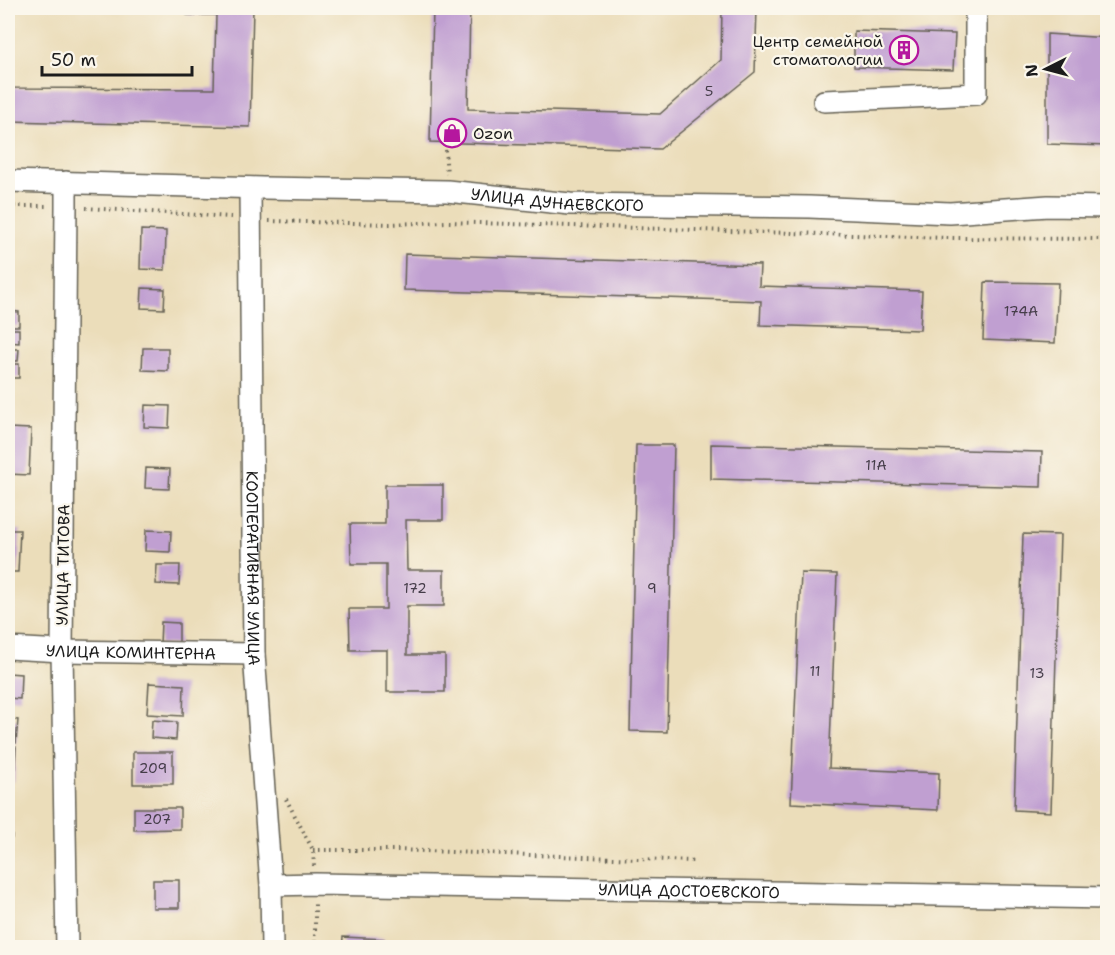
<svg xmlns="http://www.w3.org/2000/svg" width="1115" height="955" viewBox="0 0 1115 955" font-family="'Shantell Sans',sans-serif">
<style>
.building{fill:#c09fd1}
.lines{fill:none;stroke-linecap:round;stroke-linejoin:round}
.minor-casing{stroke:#646053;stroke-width:24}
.path{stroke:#646053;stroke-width:4;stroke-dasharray:1.5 4.5;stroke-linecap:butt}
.minor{stroke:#fff;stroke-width:21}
.labels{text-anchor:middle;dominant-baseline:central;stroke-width:4.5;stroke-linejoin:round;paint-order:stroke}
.number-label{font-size:14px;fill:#453d49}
.poi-label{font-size:16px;fill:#1c1c1c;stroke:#fbf7ec;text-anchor:end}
.street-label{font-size:16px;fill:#1c1c1c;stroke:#fbf7ec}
</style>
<rect width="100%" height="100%" fill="#fbf7ec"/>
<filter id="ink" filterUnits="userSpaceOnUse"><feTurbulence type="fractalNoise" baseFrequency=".0167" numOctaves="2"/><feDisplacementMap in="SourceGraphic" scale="12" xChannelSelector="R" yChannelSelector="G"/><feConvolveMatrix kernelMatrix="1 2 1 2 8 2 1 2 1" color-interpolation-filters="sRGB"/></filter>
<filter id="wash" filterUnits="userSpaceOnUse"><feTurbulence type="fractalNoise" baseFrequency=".008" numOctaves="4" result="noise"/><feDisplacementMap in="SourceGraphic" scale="24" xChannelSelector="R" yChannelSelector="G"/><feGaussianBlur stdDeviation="1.35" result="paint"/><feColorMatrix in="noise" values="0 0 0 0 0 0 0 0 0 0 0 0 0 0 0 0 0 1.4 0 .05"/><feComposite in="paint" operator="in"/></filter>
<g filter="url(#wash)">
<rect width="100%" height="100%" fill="#ebddba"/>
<g id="blocks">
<path class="building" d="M187,8h66l-3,119 -242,-6v-36l3,3 203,1 2,-74h-29z
M433,8h37l-2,101 192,5 61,-54 1,-52h35l-2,64 -95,77 -230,-7z
M918,8h36l-1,5 -35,-1z
M854,31l101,3 -2,36 -99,-3z
M1047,34l61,4v108l-61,-2z
M141,230l25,1 -1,39 -25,-1z
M405,254l355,11 -1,21 163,5 -2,39 -160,-5 1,-24 -357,-11z
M985,282l73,1 -3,60 -72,-3z
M142,288l23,1 -1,20 -23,-1z
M8,311l11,1v14h-11z
M8,329h11v14l-11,-1z
M143,348h25v23l-26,-1z
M8,349h11l-1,12h-10z
M8,364h11v14h-11z
M145,405l25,1 -1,22 -25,-1z
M8,428l23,1 -2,46 -21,-1z
M711,444l331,8 -1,35 -330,-8z
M636,445h38l-7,287 -37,-1z
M146,468l24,1 -1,20 -24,-1z
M385,485h58v35h-37l1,50h37v36h-37v49h38v37h-58v-42h-37l-1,-41h37v-45h-35l-1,-40h35z
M8,530h12l-2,42h-10z
M146,530l25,1 -1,21 -25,-1z
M1023,534l37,1 -9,277 -37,-2z
M157,565h23l-1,20 -23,-1z
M801,573l36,1 -8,194 110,5 -1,37 -147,-7z
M8,589h3v37h-3z
M161,622l18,1v22l-19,-1z
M8,673l13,1 -1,25 -12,-1z
M149,683l35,2 -1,31 -36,-2z
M8,719l10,1 -2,23 -8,-1z
M152,720l25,2 -1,18 -25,-2z
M8,747h8l-2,35 -6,-1z
M133,752h40v32h-40z
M134,808h46v21l-46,1z
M8,816h4v22h-4z
M153,880h26v28h-26z
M343,937l41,2v9h-42z"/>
</g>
</g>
<g filter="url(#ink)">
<use href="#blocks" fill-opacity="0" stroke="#646053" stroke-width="1.5"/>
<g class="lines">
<g class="minor-casing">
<g id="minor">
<path d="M824,101l152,-7v-86"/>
<path id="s1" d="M8,181l255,7 184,3 123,13 239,3 141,6 98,-7 60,1"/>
<path d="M66,182v24l-4,445 5,297"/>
<path id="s2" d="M250,188l4,466 17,231 1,63"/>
<path id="s3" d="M8,648l54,3 192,3"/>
<path id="s4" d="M271,885l45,-1 792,14"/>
</g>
</g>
<path class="path" d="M445,150l2,24
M8,206h41
M86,208l145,9
M269,221l121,3 57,-2 500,16 161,1
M286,799l27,51 1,16
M313,850h85l295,11
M315,948v-45"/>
<use href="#minor" class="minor"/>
</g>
</g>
<defs>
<g id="building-ring" transform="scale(1.5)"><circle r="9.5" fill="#fbf7ec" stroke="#b5179e" stroke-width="1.5"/><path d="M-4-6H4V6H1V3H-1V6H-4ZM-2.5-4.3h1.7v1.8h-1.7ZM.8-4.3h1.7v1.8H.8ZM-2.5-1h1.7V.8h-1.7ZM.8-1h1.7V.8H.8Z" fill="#b5179e"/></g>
<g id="shop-ring" transform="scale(1.5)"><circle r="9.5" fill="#fbf7ec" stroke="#b5179e" stroke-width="1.5"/><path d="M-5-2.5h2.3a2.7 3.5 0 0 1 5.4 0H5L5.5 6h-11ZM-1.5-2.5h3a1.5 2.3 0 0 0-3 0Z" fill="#b5179e"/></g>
</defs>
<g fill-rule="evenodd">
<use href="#building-ring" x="904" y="50"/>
<use href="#shop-ring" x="452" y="133"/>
</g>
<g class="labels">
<g class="number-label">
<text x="709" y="91">5</text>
<text x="1021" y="311">174А</text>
<text x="876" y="465">11А</text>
<text x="415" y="588">172</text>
<text x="652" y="588">9</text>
<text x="815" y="671">11</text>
<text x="1037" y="673">13</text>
<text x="153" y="768">209</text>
<text x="157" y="819">207</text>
</g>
<g class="poi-label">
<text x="883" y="41">Центр cемейной<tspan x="883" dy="18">cтоматологии</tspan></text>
<text x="473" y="133" text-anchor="start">Ozon</text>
</g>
<g class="street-label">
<text stroke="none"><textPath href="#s1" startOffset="550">УЛИЦА ДУНАЕВСКОГО</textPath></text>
<text transform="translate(63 565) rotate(-89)">УЛИЦА ТИТОВА</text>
<text stroke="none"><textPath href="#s2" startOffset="380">КООПЕРАТИВНАЯ УЛИЦА</textPath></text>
<text stroke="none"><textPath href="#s3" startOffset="123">УЛИЦА КОМИНТЕРНА</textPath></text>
<text stroke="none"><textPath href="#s4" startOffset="418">УЛИЦА ДОСТОЕВСКОГО</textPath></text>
</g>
</g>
<rect width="1115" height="955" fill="none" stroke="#fbf7ec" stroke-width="30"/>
<g transform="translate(1046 69) rotate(264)" stroke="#fbf7ec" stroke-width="4.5" paint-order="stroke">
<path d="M0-4.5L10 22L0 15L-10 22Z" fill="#1c1c1c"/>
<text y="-9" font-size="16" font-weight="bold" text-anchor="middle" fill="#1c1c1c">N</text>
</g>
<path d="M42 66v9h150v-9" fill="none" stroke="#1c1c1c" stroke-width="3"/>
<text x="51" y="66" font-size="18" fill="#1c1c1c" stroke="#fbf7ec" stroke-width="4.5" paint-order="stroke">50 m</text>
</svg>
